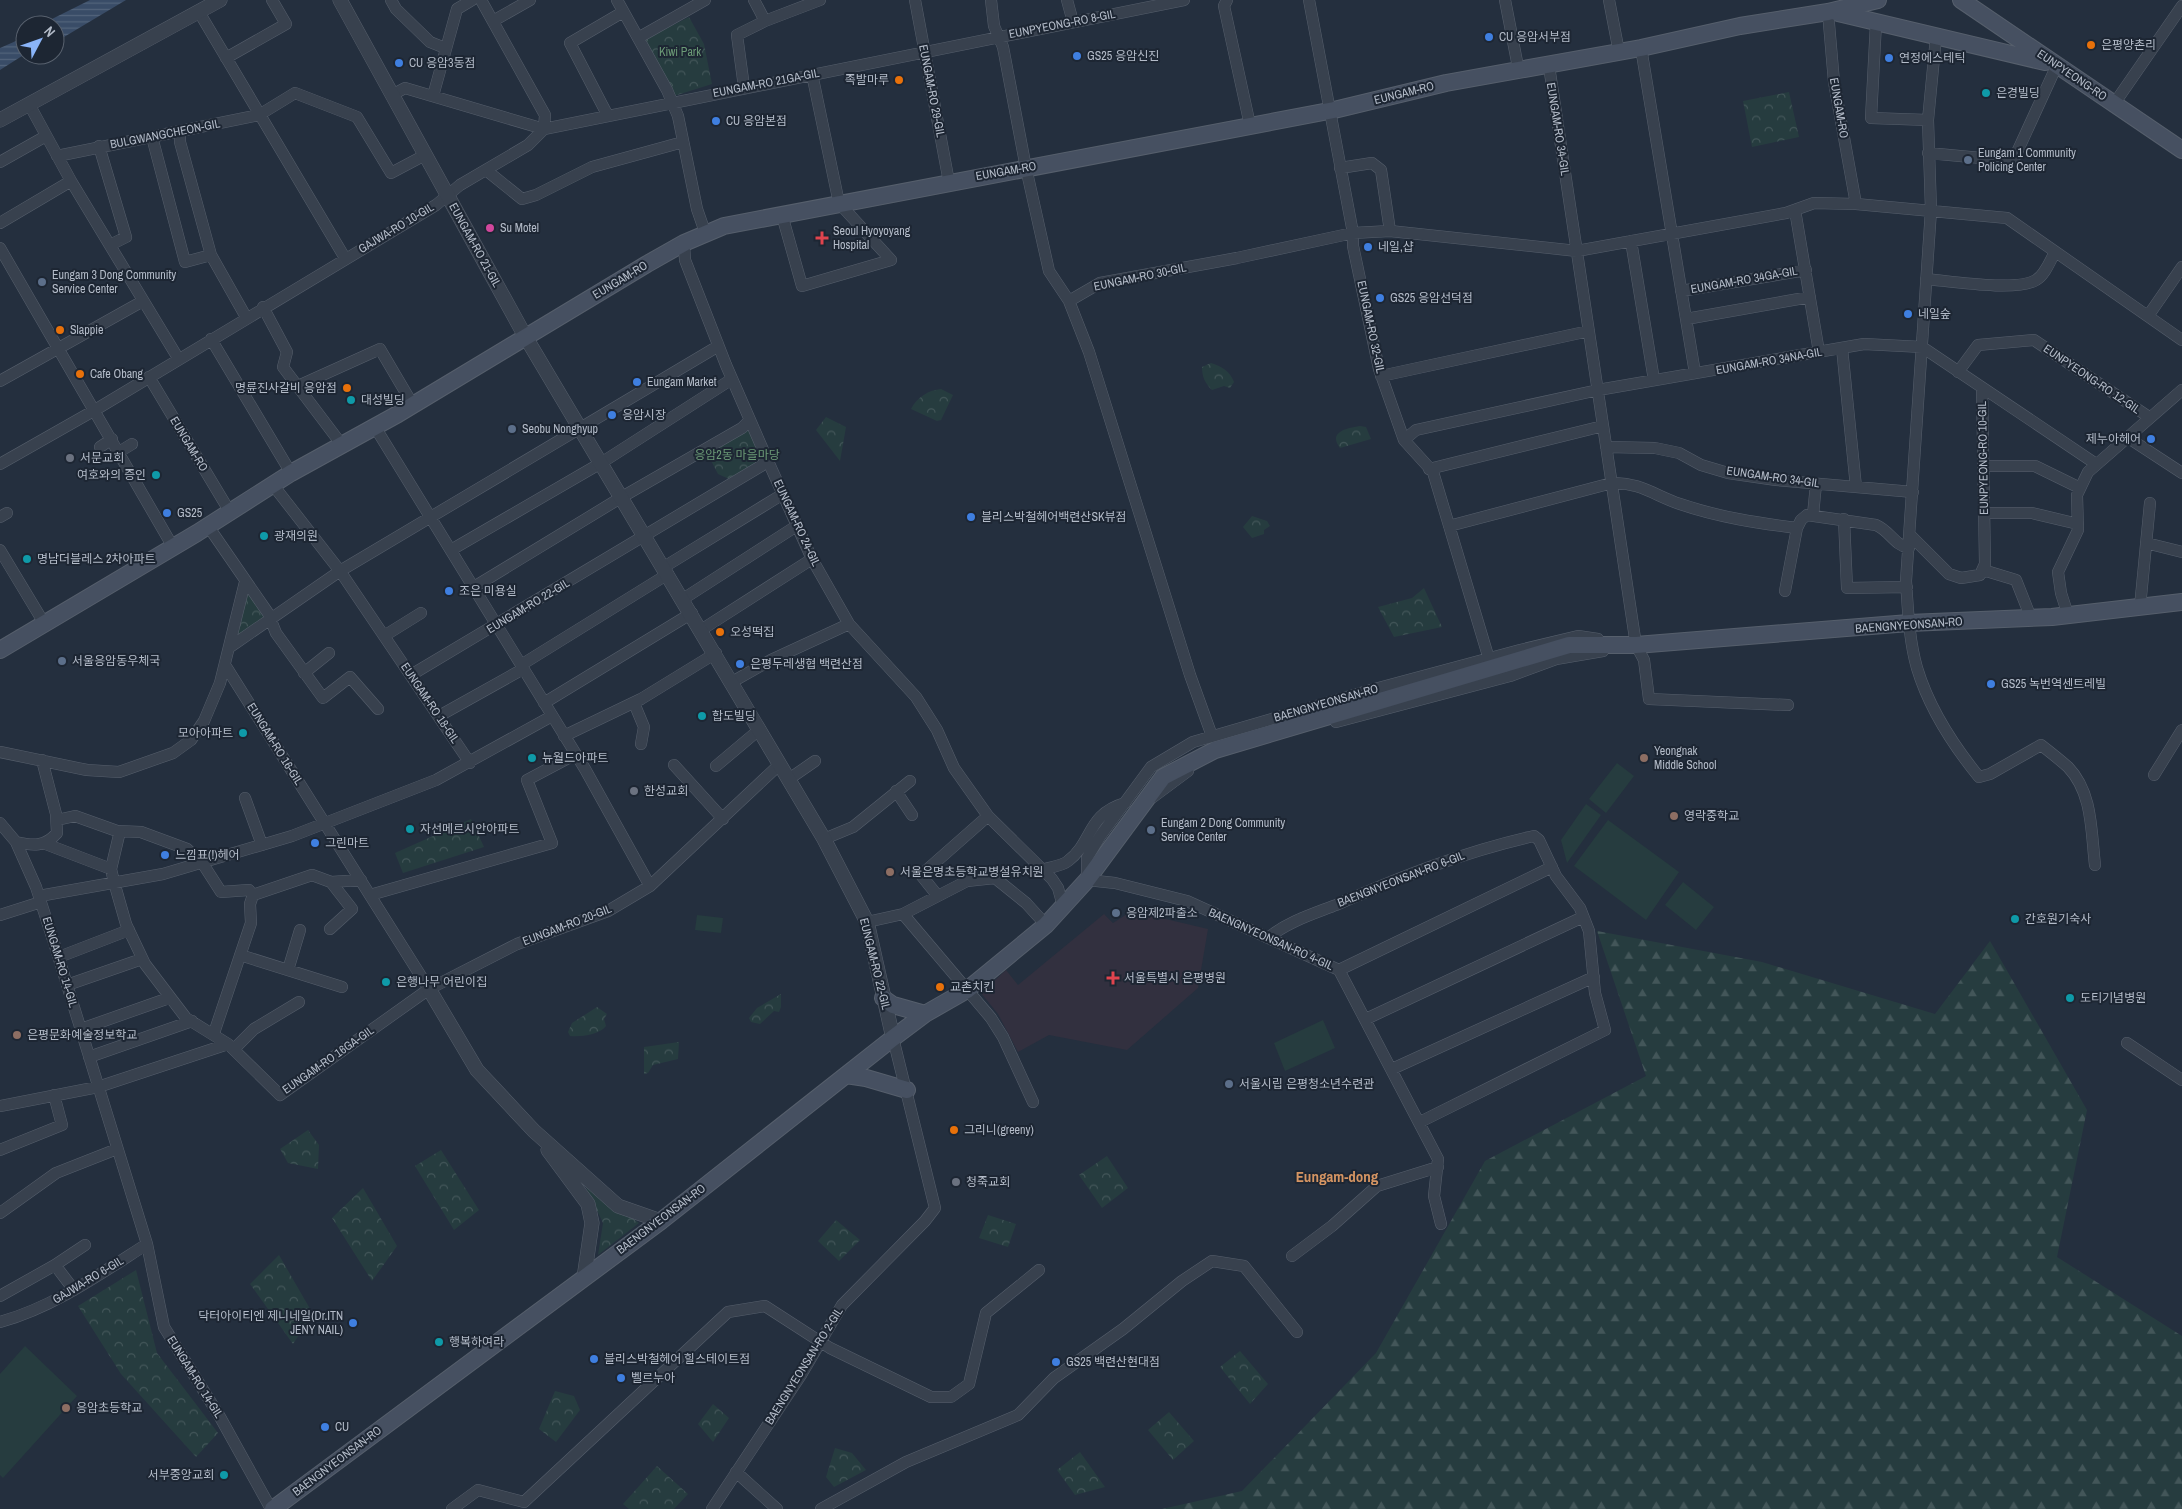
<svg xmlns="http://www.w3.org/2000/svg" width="2182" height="1509" viewBox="0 0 2182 1509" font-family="'Archivo Narrow','Noto Sans KR',sans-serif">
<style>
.medical{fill:#32303f}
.forest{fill:url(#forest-firs)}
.park{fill:url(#park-crowns)}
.garden{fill:#263c3f}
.water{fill:url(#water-rules)}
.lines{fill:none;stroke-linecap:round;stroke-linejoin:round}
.minor-casing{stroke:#565f6c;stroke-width:12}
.tertiary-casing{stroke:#565f6c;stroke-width:15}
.secondary-casing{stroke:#565f6c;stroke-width:18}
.minor{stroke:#38414e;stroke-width:11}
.tertiary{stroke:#38414e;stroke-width:14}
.secondary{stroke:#465061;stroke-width:16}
.shop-dot{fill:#3f7fe0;stroke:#1d2633;stroke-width:2}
.food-dot{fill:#e8710a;stroke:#1d2633;stroke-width:2}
.culture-dot{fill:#0f9aa8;stroke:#1d2633;stroke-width:2}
.service-dot{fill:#5c6f8a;stroke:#1d2633;stroke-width:2}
.hotel-dot{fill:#d1479c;stroke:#1d2633;stroke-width:2}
.health-dot{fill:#e0444e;stroke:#1d2633;stroke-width:2}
.worship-dot{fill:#6b7280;stroke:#1d2633;stroke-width:2}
.education-dot{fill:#8d6e63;stroke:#1d2633;stroke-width:2}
.labels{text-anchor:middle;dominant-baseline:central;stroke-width:4;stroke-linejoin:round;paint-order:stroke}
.street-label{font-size:12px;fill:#b4bcc9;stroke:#1d2633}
.poi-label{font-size:12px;fill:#b4bcc9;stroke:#1d2633;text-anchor:start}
.park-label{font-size:12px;fill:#6b9a76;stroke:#1d2633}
.quarter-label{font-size:15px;font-weight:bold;fill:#d59563;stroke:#1d2633}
</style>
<defs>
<pattern id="forest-firs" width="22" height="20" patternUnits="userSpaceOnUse" patternTransform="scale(1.25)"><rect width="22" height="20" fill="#263c3f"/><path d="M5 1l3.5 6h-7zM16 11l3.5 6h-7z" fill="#435659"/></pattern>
<pattern id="park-crowns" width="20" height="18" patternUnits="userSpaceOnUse" patternTransform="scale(1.25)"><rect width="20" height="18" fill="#263c3f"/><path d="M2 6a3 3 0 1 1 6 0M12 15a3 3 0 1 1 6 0" fill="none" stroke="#435659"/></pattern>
<pattern id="water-rules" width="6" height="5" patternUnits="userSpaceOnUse" patternTransform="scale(1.25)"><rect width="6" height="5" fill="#394c67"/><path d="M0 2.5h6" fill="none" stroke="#53647b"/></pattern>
</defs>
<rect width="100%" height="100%" fill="#242f3e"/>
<path class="medical" d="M1132,911l76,18 -10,59 -71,62 -78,-15 -31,17 -20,-38 -17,-21 25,-23 12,15 86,-71 9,9z"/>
<path class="forest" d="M1597,931l165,31 173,52 55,-73 97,169 -30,147 125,79v173h-1020l80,-18 134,-138 109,-192 161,-85z"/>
<path class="park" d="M689,17l15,27 8,40 -38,12 -1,-6 -29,-50z
M1789,92l10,45 -47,10 -9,-46z
M1211,363c10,3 19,8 23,19l-4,6 -6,-2 -12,4c-7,-7 -10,-13 -10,-23z
M941,389l12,6 -12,25 -4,1 -26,-12c6,-12 18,-19 30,-20z
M826,417l20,10 -6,34 -24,-31z
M1360,426l6,1 5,12 -31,9c-13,-17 9,-20 20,-22z
M746,429l13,8 2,29 -32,13 -11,-5 -13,-25z
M1252,516l15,5 3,5 -6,4v4l-12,4 -9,-11z
M1424,588l18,39 -48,10 -16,-30 34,-9z
M247,591l20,28 -32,21z
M471,819l13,28 -81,26 -8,-20z
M781,994v13l-2,5 -5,-1 -14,13 -9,-2 -2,-4 8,-10z
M597,1007l10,7 -3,5 2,7c-7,9 -25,11 -36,10l-2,-4 4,-9z
M679,1042l-1,17 -25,6 -5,8 -4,1v-27z
M308,1130l11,15 -1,24 -30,-6 -8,-14z
M441,1150l38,60 -25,20 -39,-64z
M1107,1156l21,32 -26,20 -23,-33z
M584,1183l55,40 -41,32 5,-32z
M363,1188l34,58 -25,35 -40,-63z
M988,1215l28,9 -8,23 -29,-9z
M836,1220l24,20 -21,21 -21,-20z
M279,1255l34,59 -20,30 -43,-60z
M136,1270l21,83 61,80 -22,24 -75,-83 -43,-68z
M1240,1351l28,33 -18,20 -30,-37z
M555,1391l19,5 6,14 -24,32 -17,-13z
M713,1404l16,14 -16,24 -15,-18z
M1169,1412l25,29 -21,19 -25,-30z
M835,1448l17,5 14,17 -32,17 -8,-10z
M1080,1452l25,35 -30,8 -18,-25z
M657,1466l31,28 -14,15h-45l-6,-5z"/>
<path class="garden" d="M1617,763l17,13 -28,37 -17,-14z
M1586,804l15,11 -34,48 -6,-23z
M1608,820l71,52 -33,48 -72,-54z
M1683,882l31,25 -18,23 -31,-25z
M697,915l26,3 -2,15 -26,-3z
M1323,1020l12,28 -50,23 -11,-28z
M25,1346l52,50 -74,82 -3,-3v-101z"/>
<path class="water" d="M90,0h36l-62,37 -9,1v-13h-15z
M25,37v18h6l-9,1 -22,14v-22z"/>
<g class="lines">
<g class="minor-casing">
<path id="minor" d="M391,0l5,9 34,33 15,6
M617,0l50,90 11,26 19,93 9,26
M754,0l11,21
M915,0l34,182
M991,0l3,26 9,21 23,121 23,103 20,30 20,51 101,323 22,61
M1067,0l6,22
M1227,0l-3,6 26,119
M1309,0l44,233v13l26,123 25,71 29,32 56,187
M1505,0l14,72
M1609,0l10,52
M199,12l146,246
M1828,12l6,70 22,122
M493,21l37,-21
M1876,23l-5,95 57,2
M1936,37l-8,83 3,90 -25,371c2,29 3,59 11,87 12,40 36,77 62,109l11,-3 51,-29c9,7 18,14 27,22 25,26 23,65 27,98
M638,38l67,-38
M1641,48l54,325
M226,58l60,-34 -14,-24
M1549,66l87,579 8,15 5,39 139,6
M744,87l-7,-52 28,-14 55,-21
M392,95l13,-7 139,41 640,-129
M433,96l24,-87 15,-9
M29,104l42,77 107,177
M2114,104l68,-98
M608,116l-38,-73 53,-31
M180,131v11l31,113 35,62
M152,137l33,125 26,-7
M99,146l27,91 -16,8
M1928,153l85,8 44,-96
M57,156l202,-41 36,-22 62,24 34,56 34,-18
M0,162l46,-26
M1340,168l32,-5 9,7 9,61
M486,170l36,29 14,-4 56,-28 91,-25
M1795,210l24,142
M782,215l20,71 89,-26 -52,-57 -27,-129
M0,223l71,-42
M1631,241l23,139
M684,243l1,17 41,105 41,94 45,100 37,65 67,73 21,33 17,38 34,48 64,63 6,9 5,18
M0,248l173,299
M1926,279c24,2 91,13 110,1 9,-5 14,-19 19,-28
M1681,291l125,-21
M1069,301l31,-18 137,-25 116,-25 37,-2 187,20 209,-38 28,-10 42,1 151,14 175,122
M263,307l24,45 -4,15 59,78
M2148,316l34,-49
M1686,319l124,-22
M211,339l80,134
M1842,348l14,139
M1958,372l20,-27 56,-5 115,77
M1381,376l208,-45
M149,377l81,135
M0,381l143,-80
M298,386l82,-37 33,56
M375,427l210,342 65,117
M2127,437l55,36
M1404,440l12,-10 182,-40 266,-46 58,3 174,117
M100,447l12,-8
M1606,447l49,1 24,5 22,12 27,8 48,7 137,12
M119,452l13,-8
M0,464l95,-54 341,-205 24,-20 68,-40 16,-16 1,-14 -64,-115
M1983,466h52l45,22
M1429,469l174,-43
M273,485l67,86 130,192
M1984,513h48l46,11
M1813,515l3,-31
M0,517l7,-4
M1844,519l3,69 60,-1
M208,526l60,87 8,20 47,65 27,-21 28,32
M1449,526l163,-43c27,-1 44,13 68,21 38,13 77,19 117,24
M1910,535l39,39 12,4 19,-3 5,-11 -3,-176
M2146,543l36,9
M0,550l44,73
M451,550l150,-87 131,-84
M664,567l119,-73
M1983,570l33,10 15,38
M474,587l148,-90 120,-69 8,-8
M1785,591l12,-63 4,-8 6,-5 69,10c14,6 18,20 33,23
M683,599l115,-74
M2140,607l10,-104
M2068,615l-7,-22 -3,-21 20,-42 -1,-35 11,-23 94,-82
M701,630l111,-71
M384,636l37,-23
M230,647l110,-76 375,-223 3,-4
M225,665l204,324
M521,665l147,-91
M304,673l25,-20
M411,675l350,-209 6,-7
M732,682l39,-22 78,-36
M544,703l148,-90
M634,703l10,24 -3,17
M439,716l84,-47
M1336,722l174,-46 46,-17 47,-8
M564,736l77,-37 75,-46
M0,752l87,18 32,2 54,-19 18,-13 13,-19 16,-38 25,-101
M674,765l49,54
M716,766l44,-37
M2154,775l28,-45
M789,779l26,-18
M896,791l16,24
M1153,797l35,-26
M245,798l17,47
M57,820l18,-4 42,15 24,1 46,17 16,15 18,28 28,-2 4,5
M0,823l16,19 20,45 20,62 91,295 17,83 56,90 51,92
M120,831l-9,38 3,13 12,42 19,40 41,54 42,26 52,51 149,-106 88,-45 91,-33 42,-25 130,-122
M824,839l29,-12 57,-46
M16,842c17,4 29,5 41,-9l-1,-19 -14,-54
M43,843l68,26
M1042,870c8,-3 20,-4 26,-9 25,-19 19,-47 57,-58
M253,895l59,-20 19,7 30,-2
M370,895l182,-52 -25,-63 49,-26
M937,895l-16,-20 67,-59
M39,896l124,-22 129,-38 144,-56 116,-64
M903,914l88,104 12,19 30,65
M0,915l41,-13
M867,922l36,-8 64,-33 28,-3 31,25 20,22
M330,929l22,-20 -21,-27
M1268,938c19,-16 45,-24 68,-33 64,-28 130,-54 198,-69l5,4 17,36 24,32 9,23 6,62 10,37 -185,92
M240,955l102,32
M59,957l70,-27
M288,970l12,-40
M1339,970l213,-103
M67,985l75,-26
M1366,1019l217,-102
M81,1029l88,-31
M214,1033l37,-110 -1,-19 3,-9
M2127,1043l55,37
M234,1049l20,-20 45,-27
M89,1057l103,-36
M1392,1069l202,-92
M0,1106l98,-19 130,-43
M0,1150l62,-25 -8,-30
M0,1213l56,-40 61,-24
M1441,1224l-7,-28 4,-37 -99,-189 -152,-69 -72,-18 -28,-3v-22l14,-23 50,-68 42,-25 178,-52 149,-40 58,-14 20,3
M1292,1256l40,-30 45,-40 61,-19
M55,1265l19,25
M0,1296l55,-31 30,-20
M0,1322c54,-15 100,-48 147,-78
M736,1472l41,37
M452,1509l26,-19 46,12 204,-190 37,-6 65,42 101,49h20l18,-13 17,-71 53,-43
M712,1509l89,-134 41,-70 83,-84 10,-13 -42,-170
M821,1509l85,-47 112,-47 36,-37 69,-49 59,-48 30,-20 32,5 53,66"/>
</g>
<g class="tertiary-casing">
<path id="tertiary" d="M340,0l185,336 299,503 43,83 26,116
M0,120l220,-120
M429,989l48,81 57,61 84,75 43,15
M548,1150l40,54 4,19 -8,55"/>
</g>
<g class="secondary-casing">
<path id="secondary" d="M1961,0l221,150
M1838,13l207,49
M0,650l197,-117 94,-60 107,-59 249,-150 37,-21 40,-17 610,-116 112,-27 195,-35 99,-22 88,-14 50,-12
M883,998l10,7 32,9
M846,1075l20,3 41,12
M273,1509l388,-288 232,-183 32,-24 42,-24 79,-65 41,-45 76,-103 52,-27 354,-105h67l273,-22 143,-6 130,-15"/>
</g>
<use href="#minor" class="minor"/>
<use href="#tertiary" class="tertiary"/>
<use href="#secondary" class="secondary"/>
</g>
<g class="shop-dot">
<circle cx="1489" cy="37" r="5"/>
<circle cx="1077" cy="56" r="5"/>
<circle cx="1889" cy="58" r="5"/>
<circle cx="399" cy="63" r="5"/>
<circle cx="716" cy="121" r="5"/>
<circle cx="1368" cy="247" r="5"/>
<circle cx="1380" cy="298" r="5"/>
<circle cx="1908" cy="314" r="5"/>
<circle cx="637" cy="382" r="5"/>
<circle cx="612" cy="415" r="5"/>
<circle cx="2151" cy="439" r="5"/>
<circle cx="167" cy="513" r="5"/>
<circle cx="971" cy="517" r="5"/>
<circle cx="449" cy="591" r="5"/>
<circle cx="740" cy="664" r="5"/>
<circle cx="1991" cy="684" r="5"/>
<circle cx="315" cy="843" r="5"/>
<circle cx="165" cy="855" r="5"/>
<circle cx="353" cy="1323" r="5"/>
<circle cx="594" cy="1359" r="5"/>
<circle cx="1056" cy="1362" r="5"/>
<circle cx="621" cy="1378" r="5"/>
<circle cx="325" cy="1427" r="5"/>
</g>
<g class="food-dot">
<circle cx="2091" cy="45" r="5"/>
<circle cx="899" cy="80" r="5"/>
<circle cx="60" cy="330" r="5"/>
<circle cx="80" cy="374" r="5"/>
<circle cx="347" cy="388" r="5"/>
<circle cx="720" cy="632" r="5"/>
<circle cx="940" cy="987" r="5"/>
<circle cx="954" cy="1130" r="5"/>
</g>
<g class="culture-dot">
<circle cx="1986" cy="93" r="5"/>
<circle cx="351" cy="400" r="5"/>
<circle cx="156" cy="475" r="5"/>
<circle cx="264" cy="536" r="5"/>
<circle cx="27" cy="559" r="5"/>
<circle cx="702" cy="716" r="5"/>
<circle cx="243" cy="733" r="5"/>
<circle cx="532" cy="758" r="5"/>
<circle cx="410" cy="829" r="5"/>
<circle cx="2015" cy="919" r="5"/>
<circle cx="386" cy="982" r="5"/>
<circle cx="2070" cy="998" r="5"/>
<circle cx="439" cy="1342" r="5"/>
<circle cx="224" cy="1475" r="5"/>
</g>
<g class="service-dot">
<circle cx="1968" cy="160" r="5"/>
<circle cx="42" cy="282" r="5"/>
<circle cx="512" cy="429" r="5"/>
<circle cx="62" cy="661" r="5"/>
<circle cx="1151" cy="830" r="5"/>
<circle cx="1116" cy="913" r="5"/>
<circle cx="1229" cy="1084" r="5"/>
</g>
<circle class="hotel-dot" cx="490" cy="228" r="5"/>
<g class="health-dot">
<path d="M819.5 230.5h5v5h5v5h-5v5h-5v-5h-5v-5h5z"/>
<path d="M1110.5 970.5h5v5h5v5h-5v5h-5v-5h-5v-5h5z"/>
</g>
<g class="worship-dot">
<circle cx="70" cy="458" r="5"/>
<circle cx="634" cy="791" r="5"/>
<circle cx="956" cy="1182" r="5"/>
</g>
<g class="education-dot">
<circle cx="1644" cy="758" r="5"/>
<circle cx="1674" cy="816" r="5"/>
<circle cx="890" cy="872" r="5"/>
<circle cx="17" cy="1035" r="5"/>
<circle cx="66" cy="1408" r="5"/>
</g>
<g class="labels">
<g class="street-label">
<text transform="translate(1062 24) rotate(-11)">EUNPYEONG-RO 8-GIL</text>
<text transform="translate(2072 75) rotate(34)">EUNPYEONG-RO</text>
<text transform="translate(766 83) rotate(-11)">EUNGAM-RO 21GA-GIL</text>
<text transform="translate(932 91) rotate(79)">EUNGAM-RO 29-GIL</text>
<text transform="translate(1404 93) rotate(-14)">EUNGAM-RO</text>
<text transform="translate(1839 108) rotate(80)">EUNGAM-RO</text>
<text transform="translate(1558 129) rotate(81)">EUNGAM-RO 34-GIL</text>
<text transform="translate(165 134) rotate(-11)">BULGWANGCHEON-GIL</text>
<text transform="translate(1006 171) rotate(-10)">EUNGAM-RO</text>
<text transform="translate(396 228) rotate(-31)">GAJWA-RO 10-GIL</text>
<text transform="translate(475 245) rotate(61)">EUNGAM-RO 21-GIL</text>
<text transform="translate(1140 277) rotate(-12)">EUNGAM-RO 30-GIL</text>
<text transform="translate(620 280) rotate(-31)">EUNGAM-RO</text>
<text transform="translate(1744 280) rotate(-10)">EUNGAM-RO 34GA-GIL</text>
<text transform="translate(1371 327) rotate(78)">EUNGAM-RO 32-GIL</text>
<text transform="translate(1769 361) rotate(-10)">EUNGAM-RO 34NA-GIL</text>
<text transform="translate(2092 379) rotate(34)">EUNPYEONG-RO 12-GIL</text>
<text transform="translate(189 444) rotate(59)">EUNGAM-RO</text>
<text transform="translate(1983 458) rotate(-91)">EUNPYEONG-RO 10-GIL</text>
<text transform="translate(1773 477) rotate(8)">EUNGAM-RO 34-GIL</text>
<text transform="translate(797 523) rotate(65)">EUNGAM-RO 24-GIL</text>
<text transform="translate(528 606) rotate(-31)">EUNGAM-RO 22-GIL</text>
<text transform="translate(1909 625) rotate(-4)">BAENGNYEONSAN-RO</text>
<text transform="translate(430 703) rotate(56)">EUNGAM-RO 18-GIL</text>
<text transform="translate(1326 703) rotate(-16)">BAENGNYEONSAN-RO</text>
<text transform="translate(275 744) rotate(58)">EUNGAM-RO 16-GIL</text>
<text transform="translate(1401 879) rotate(-21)">BAENGNYEONSAN-RO 6-GIL</text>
<text transform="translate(567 925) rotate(-21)">EUNGAM-RO 20-GIL</text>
<text transform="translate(1271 939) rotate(24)">BAENGNYEONSAN-RO 4-GIL</text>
<text transform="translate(60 962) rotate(73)">EUNGAM-RO 14-GIL</text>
<text transform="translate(875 964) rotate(76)">EUNGAM-RO 22-GIL</text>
<text transform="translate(328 1060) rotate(-35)">EUNGAM-RO 16GA-GIL</text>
<text transform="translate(661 1219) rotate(-37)">BAENGNYEONSAN-RO</text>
<text transform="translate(88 1280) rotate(-31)">GAJWA-RO 6-GIL</text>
<text transform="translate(804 1366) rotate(-58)">BAENGNYEONSAN-RO 2-GIL</text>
<text transform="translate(195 1377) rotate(58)">EUNGAM-RO 14-GIL</text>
<text transform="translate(337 1461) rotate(-37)">BAENGNYEONSAN-RO</text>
</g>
<g class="poi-label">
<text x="1499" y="37">CU 응암서부점</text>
<text x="2101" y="45">은평양촌리</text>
<text x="1087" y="56">GS25 응암신진</text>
<text x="1899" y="58">연정에스테틱</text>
<text x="409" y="63">CU 응암3동점</text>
<text x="889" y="80" text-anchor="end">족발마루</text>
<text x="1996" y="93">은경빌딩</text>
<text x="726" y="121">CU 응암본점</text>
<text x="1978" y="153">Eungam 1 Community<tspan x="1978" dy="14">Policing Center</tspan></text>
<text x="500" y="228">Su Motel</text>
<text x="833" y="231">Seoul Hyoyoyang<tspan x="833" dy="14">Hospital</tspan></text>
<text x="1378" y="247">네일,샵</text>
<text x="52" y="275">Eungam 3 Dong Community<tspan x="52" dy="14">Service Center</tspan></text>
<text x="1390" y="298">GS25 응암선덕점</text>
<text x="1918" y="314">네일숲</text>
<text x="70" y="330">Slappie</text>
<text x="90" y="374">Cafe Obang</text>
<text x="647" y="382">Eungam Market</text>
<text x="337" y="388" text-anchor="end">명륜진사갈비 응암점</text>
<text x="361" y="400">대성빌딩</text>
<text x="622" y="415">응암시장</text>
<text x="522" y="429">Seobu Nonghyup</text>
<text x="2141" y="439" text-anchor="end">제누아헤어</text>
<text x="80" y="458">서문교회</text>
<text x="146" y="475" text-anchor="end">여호와의 증인</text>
<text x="177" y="513">GS25</text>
<text x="981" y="517">블리스박철헤어백련산SK뷰점</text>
<text x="274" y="536">광재의원</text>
<text x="37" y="559">명남더블레스 2차아파트</text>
<text x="459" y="591">조은 미용실</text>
<text x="730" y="632">오성떡집</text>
<text x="72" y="661">서울응암동우체국</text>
<text x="750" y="664">은평두레생협 백련산점</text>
<text x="2001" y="684">GS25 녹번역센트레빌</text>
<text x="712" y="716">합도빌딩</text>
<text x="233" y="733" text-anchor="end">모아아파트</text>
<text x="1654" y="751">Yeongnak<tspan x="1654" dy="14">Middle School</tspan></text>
<text x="542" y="758">뉴월드아파트</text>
<text x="644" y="791">한성교회</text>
<text x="1684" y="816">영락중학교</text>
<text x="1161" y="823">Eungam 2 Dong Community<tspan x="1161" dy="14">Service Center</tspan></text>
<text x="420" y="829">자선메르시안아파트</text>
<text x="325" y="843">그린마트</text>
<text x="175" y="855">느낌표(!)헤어</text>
<text x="900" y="872">서울은명초등학교병설유치원</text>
<text x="1126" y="913">응암제2파출소</text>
<text x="2025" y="919">간호원기숙사</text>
<text x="1124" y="978">서울특별시 은평병원</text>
<text x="396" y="982">은행나무 어린이집</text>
<text x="950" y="987">교촌치킨</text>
<text x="2080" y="998">도티기념병원</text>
<text x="27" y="1035">은평문화예술정보학교</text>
<text x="1239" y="1084">서울시립 은평청소년수련관</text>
<text x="964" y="1130">그리니(greeny)</text>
<text x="966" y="1182">청죽교회</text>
<text x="343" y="1316" text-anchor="end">닥터아이티엔 제니네일(Dr.ITN<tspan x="343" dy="14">JENY NAIL)</tspan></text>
<text x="449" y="1342">행복하여라</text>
<text x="604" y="1359">블리스박철헤어 힐스테이트점</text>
<text x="1066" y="1362">GS25 백련산현대점</text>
<text x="631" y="1378">벨르누아</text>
<text x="76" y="1408">응암초등학교</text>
<text x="335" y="1427">CU</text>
<text x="214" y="1475" text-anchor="end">서부중앙교회</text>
</g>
<g class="park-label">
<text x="680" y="52">Kiwi Park</text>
<text x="737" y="455">응암2동 마을마당</text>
</g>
<g class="quarter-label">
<text x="1337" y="1176">Eungam-dong</text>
</g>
</g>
<g transform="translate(40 40) rotate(49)"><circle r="24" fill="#1d2633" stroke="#59626f"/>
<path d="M0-4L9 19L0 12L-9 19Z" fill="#8ab4f8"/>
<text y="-8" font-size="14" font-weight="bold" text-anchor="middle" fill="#b4bcc9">N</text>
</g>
</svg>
